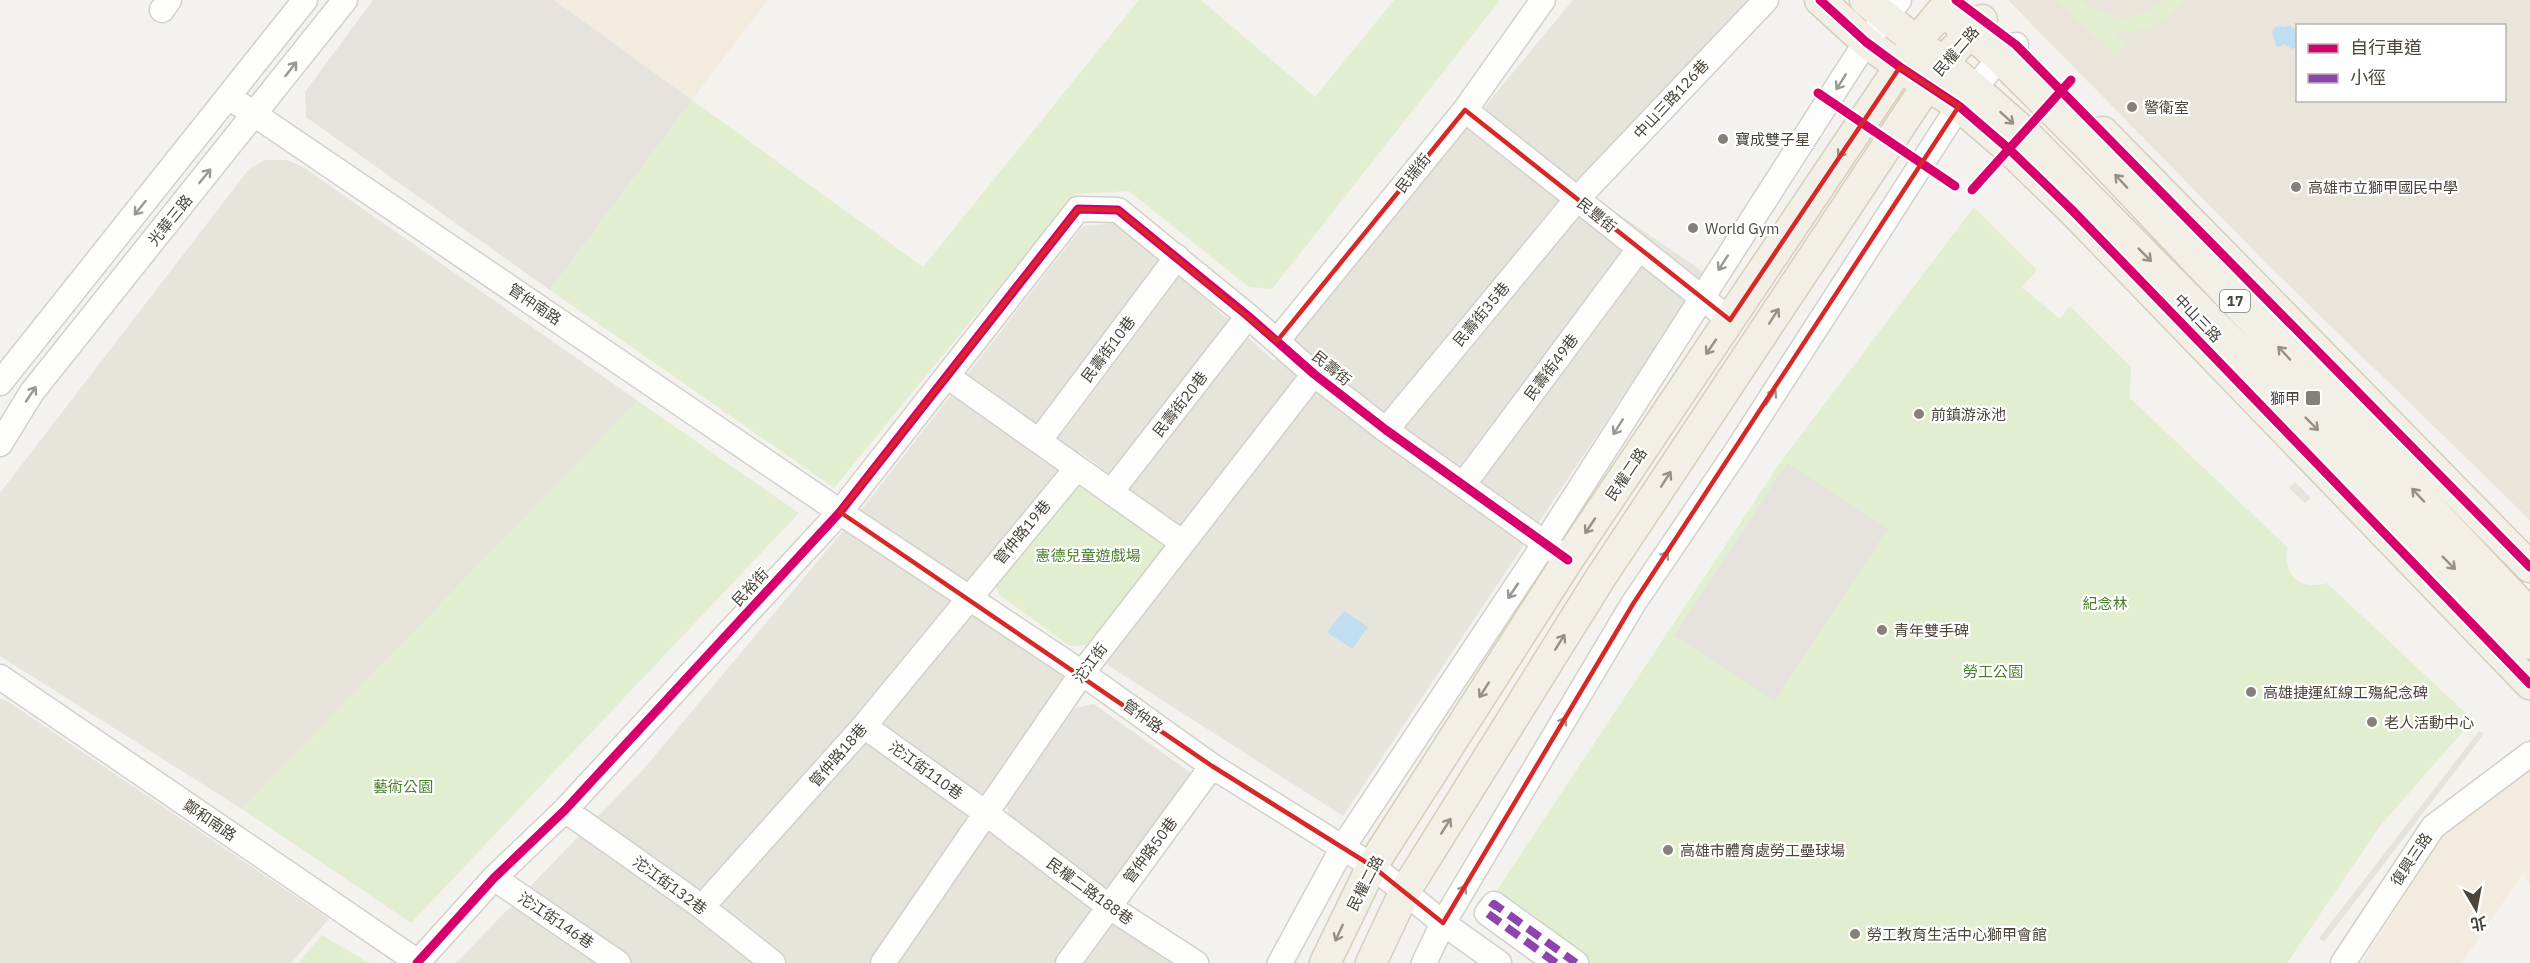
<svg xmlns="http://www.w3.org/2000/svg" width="2530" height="963" viewBox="0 0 2530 963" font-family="'IBM Plex Sans','Noto Sans TC',sans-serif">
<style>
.residential{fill:#e7e4dc}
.commercial{fill:#f3ebdf}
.education{fill:#eae5da;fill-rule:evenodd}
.green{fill:#e1eecf}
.parking{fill:#e6e3df}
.water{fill:#c0ddf1}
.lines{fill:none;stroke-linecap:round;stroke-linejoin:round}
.minor-casing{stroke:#d2d0cb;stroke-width:27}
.major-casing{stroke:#d6cebb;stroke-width:33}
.minor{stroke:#fdfdfc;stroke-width:24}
.major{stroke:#f2efe6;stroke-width:30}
.quiet{stroke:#8e44ad;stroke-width:8;stroke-dasharray:15 8;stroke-linecap:butt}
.cycleway-casing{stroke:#fff;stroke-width:13}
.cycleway{stroke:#d6006c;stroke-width:9}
.oneway{stroke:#9b9791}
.oneway2{stroke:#969187}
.marked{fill:none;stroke:#d62828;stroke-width:4.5;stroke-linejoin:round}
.poi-dot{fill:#868178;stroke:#fff;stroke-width:2}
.labels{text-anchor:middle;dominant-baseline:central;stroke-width:4.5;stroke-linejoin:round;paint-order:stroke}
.shield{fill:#fff;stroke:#817c74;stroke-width:1.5}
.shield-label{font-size:14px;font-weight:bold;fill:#4b4439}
.street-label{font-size:15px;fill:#4b4439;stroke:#fff}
.poi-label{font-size:15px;fill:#4b4439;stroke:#fff;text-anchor:start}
.park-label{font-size:15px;fill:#4a7f2a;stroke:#fff}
</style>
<rect width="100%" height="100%" fill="#f4f2ee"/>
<path class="residential" d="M1573,0h182l-182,183 132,90 -362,543 -237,-152 91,-123 -118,-90 -123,146 109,76 -93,142 204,148h-720l185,-191 228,-272 214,-274 38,-3 153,138z
M265,160h22l16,7 335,234 -396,408 -242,-153v-163l249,-324z
M0,699l7,2 322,218 -38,44h-291z"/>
<path class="commercial" d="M554,0h214l-76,100z
M2530,759v126l-7,-12 -61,90h-100l88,-141z"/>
<path class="education" d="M2008,0h522v520l-260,-253zM2298,26h206v74h-206z"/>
<path class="green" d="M1139,0h62l114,97 79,-97h106l-228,289 -23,-2 -120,-96 -54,3 -241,294 -284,-198 142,-190 231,167z
M2057,0h25l7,7 34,12 23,-6 18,-13h20c-17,23 -45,36 -74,32l16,13 -10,12z
M1974,207l63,63 -15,17 38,32 10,-13 61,61 -1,31 157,149c-4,28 12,44 40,36l146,137 -93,106 -93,137h-703l-91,-67 289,-436z
M638,401l161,112 -388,410 -169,-114z
M1074,483l13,2 74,52 7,11 -82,97 -16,1 -72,-52 -3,-14z
M322,935l47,28h-71z"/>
<path class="parking" d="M373,0h181l138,100 -142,190 -244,-173 -1,-25z
M1787,463l101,65 -113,173 -101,-65z
M2295,482l16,16 -6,5 -16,-15z
M1094,704l101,72 -85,117 -101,-74 -2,-15 68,-96z
M2479,731l5,3 -160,208 -5,-4z"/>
<path class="water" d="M2289,25l8,6v16l-5,2 -8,-5 -4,3 -4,-1 -4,-15 5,-5 9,1z
M1344,611l24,16 -16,22 -25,-17z"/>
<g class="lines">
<g class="minor-casing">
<path id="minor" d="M162,10l7,-10
M229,97l611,415 242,161 130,93 160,100 71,57 56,40
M1465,110l265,210
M1277,341l188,-231 78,-110
M947,376l236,167
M0,383l305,-383
M1386,430l191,-231 189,-199
M1039,441l138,-184
M0,444l32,-52 313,-392
M1463,485l176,-236
M1111,492l137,-176
M0,677l419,286
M864,726l123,88 121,92 88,57
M565,810l137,97 71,56
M494,878l124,85
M702,907l162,-181 213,-258
M417,963l77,-85 71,-68 275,-298 238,-303 40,1 130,106 66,58 72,56 182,130
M883,963l199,-290 232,-299
M1068,963l144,-197
M1280,963l63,-116 202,-304 321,-501 33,-42
M1424,963l19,-40 190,-319 103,-152 223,-346 41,-48 16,-13
M1556,963l-69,-50 7,-9 82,59
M2343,963l90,-136 97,-73"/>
</g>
<g class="major-casing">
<path id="major" d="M1820,0l46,42 34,25 59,39 50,43 63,61 458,474
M1865,0l110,89 49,43 506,512
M1954,20l46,38 89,89 441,467
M2103,132l427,435
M1325,963l47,-97 196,-306 349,-519 34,-41
M1371,963l33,-70 195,-313 329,-496 14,-21 40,-43"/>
</g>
<use href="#minor" class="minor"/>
<use href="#major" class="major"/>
<path class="quiet" d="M1556,963l-69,-50 7,-9 82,59"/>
<g class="cycleway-casing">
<path id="cycleway" d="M1820,0l46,42 34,25 59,39 50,43 63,61 458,474
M1956,0l60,45 514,522
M1818,93l137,93
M1972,190l99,-110
M417,963l77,-85 71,-68 275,-298 238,-303 40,1 130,106 66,58 72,56 182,130"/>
</g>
<use href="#cycleway" class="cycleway"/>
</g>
<defs><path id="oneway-shaft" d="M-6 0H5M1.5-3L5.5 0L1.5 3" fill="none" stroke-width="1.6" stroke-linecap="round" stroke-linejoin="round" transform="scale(1.5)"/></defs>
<g class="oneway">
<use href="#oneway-shaft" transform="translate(291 69) rotate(-52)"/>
<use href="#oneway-shaft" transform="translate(1841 82) rotate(122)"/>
<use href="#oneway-shaft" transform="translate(205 176) rotate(-51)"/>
<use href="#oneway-shaft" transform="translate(140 208) rotate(129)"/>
<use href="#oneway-shaft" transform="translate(1723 263) rotate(123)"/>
<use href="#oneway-shaft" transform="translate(31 394) rotate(-56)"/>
<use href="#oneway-shaft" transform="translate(1771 397) rotate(-58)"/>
<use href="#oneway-shaft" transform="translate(1618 427) rotate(122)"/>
<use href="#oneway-shaft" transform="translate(1663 559) rotate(-56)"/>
<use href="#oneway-shaft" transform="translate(1513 591) rotate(124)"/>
<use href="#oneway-shaft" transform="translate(1561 725) rotate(-59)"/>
<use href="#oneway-shaft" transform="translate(1461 893) rotate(-59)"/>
</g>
<g class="oneway2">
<use href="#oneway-shaft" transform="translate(2007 118) rotate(42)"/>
<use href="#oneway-shaft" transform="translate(1843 150) rotate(124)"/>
<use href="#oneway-shaft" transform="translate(2121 181) rotate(-133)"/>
<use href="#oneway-shaft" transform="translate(2145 255) rotate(45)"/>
<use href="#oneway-shaft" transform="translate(1774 316) rotate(-57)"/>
<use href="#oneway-shaft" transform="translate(1711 347) rotate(124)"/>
<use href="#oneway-shaft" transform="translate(2284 353) rotate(-133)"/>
<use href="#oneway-shaft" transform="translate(2312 424) rotate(45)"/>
<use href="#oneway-shaft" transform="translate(1666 479) rotate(-57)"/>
<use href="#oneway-shaft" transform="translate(2418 495) rotate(-133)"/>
<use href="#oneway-shaft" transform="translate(1590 526) rotate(124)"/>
<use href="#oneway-shaft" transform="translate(2449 563) rotate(45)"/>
<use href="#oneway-shaft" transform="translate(1560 642) rotate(-58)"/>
<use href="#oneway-shaft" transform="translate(1484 690) rotate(123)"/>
<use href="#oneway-shaft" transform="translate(1446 826) rotate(-58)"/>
<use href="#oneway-shaft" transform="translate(1339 933) rotate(115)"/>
</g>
<path class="marked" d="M1900,67l59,39 -326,498 -190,319 -71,-57 -160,-100 -372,-254 238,-303 40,1 159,131 188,-231 265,210z"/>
<g class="poi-dot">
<circle cx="2132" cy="107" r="6"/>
<circle cx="1723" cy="139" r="6"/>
<circle cx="2296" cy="187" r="6"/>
<circle cx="1693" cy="228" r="6"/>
<rect x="2305" y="390" width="16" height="16" rx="3"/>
<circle cx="1919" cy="414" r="6"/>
<circle cx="1882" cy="630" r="6"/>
<circle cx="2251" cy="692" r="6"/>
<circle cx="2372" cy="722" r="6"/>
<circle cx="1668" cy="850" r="6"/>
<circle cx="1855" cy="934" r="6"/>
</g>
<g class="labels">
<rect class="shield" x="2220" y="290" width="30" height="22" rx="4.5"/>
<g class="shield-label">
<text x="2235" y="301">17</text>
</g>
<g class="street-label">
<text transform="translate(1956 51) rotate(-49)">民權二路</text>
<text transform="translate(1671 99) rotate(-47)">中山三路126巷</text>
<text transform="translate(1413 173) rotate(-51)">民瑞街</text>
<text transform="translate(1597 215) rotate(39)">民豐街</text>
<text transform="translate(170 220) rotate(-51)">光華三路</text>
<text transform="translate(535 304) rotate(34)">管仲南路</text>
<text transform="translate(1481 314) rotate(-50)">民壽街35巷</text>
<text transform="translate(2198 318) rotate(46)">中山三路</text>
<text transform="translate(1108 349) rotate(-53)">民壽街10巷</text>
<text transform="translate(1551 367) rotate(-53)">民壽街49巷</text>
<text transform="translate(1332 368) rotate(39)">民壽街</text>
<text transform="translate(1180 404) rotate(-52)">民壽街20巷</text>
<text transform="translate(1626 474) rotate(-56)">民權二路</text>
<text transform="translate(1022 532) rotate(-50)">管仲路19巷</text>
<text transform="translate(750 587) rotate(-47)">民裕街</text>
<text transform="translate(1090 663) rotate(-53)">沱江街</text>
<text transform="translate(1143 716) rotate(36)">管仲路</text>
<text transform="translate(838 755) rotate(-49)">管仲路18巷</text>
<text transform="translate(926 770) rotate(36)">沱江街110巷</text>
<text transform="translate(210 820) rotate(34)">鄭和南路</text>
<text transform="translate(1150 850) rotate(-53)">管仲路50巷</text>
<text transform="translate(2411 859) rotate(-56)">復興三路</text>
<text transform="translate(1365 883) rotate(-63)">民權二路</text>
<text transform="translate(670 885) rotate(36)">沱江街132巷</text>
<text transform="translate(1090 891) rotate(36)">民權二路188巷</text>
<text transform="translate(556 920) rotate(34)">沱江街146巷</text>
</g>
<g class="poi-label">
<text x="2144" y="107">警衛室</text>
<text x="1735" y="139">寶成雙子星</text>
<text x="2308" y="187">高雄市立獅甲國民中學</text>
<text x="1705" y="228">World Gym</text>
<text x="2300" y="398" text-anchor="end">獅甲</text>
<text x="1931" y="414">前鎮游泳池</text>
<text x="1894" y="630">青年雙手碑</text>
<text x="2263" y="692">高雄捷運紅線工殤紀念碑</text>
<text x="2384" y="722">老人活動中心</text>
<text x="1680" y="850">高雄市體育處勞工壘球場</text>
<text x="1867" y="934">勞工教育生活中心獅甲會館</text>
</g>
<g class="park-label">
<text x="1088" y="555">憲德兒童遊戲場</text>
<text x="2105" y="603">紀念林</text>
<text x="1993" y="671">勞工公園</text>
<text x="403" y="786">藝術公園</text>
</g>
</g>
<rect x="2296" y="24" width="210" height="78" fill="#ffffff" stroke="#b7b4b0" stroke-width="1.5"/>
<rect x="2308" y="44" width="30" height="9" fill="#d6006c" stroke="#b7b4b0" stroke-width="1.5"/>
<text x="2350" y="54" font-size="18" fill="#4b4439">自行車道</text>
<rect x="2308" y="74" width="30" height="9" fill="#8e44ad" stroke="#b7b4b0" stroke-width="1.5"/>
<text x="2350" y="84" font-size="18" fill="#4b4439">小徑</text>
<g transform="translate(2476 909) rotate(170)" stroke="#ffffff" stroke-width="4.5" paint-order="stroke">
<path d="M0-4.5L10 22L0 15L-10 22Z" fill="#4b4439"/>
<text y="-9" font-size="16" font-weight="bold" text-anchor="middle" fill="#4b4439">北</text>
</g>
</svg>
